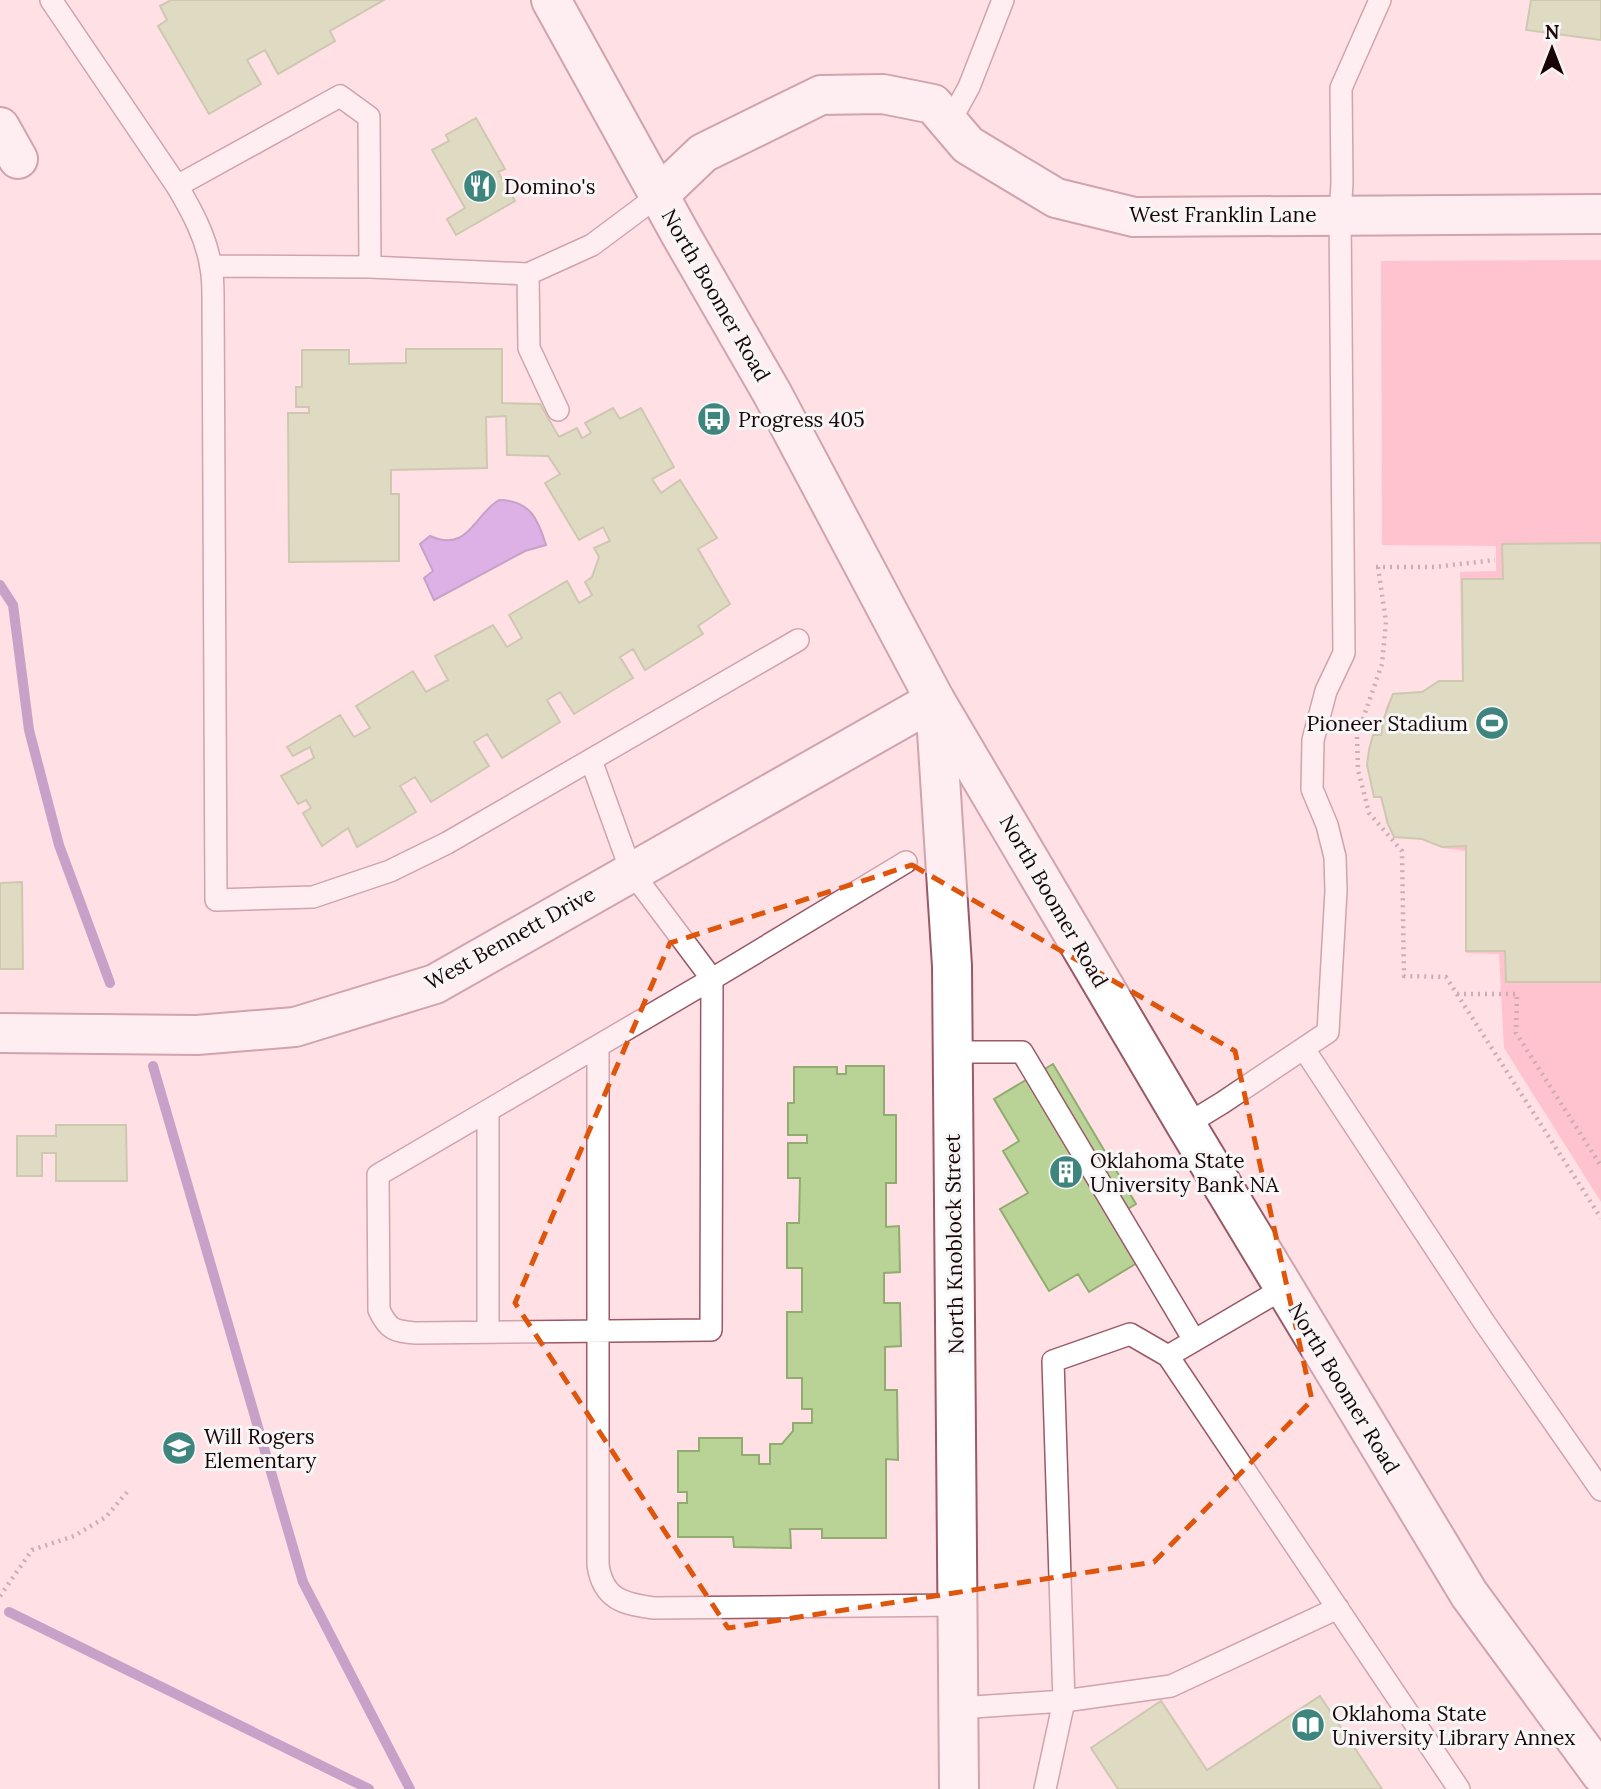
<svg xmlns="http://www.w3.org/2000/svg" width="1601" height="1789" viewBox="0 0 1601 1789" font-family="Lora,serif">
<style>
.green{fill:#fd9fb1}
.water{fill:#b378e7;stroke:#8555a4;stroke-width:2}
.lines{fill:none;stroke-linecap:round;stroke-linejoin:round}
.stream{stroke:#8555a4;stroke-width:10}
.building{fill:#b9d397;stroke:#92ab71;stroke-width:2}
.lane-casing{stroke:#995966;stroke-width:24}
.street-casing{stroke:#995966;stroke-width:42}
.secondary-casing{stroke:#995966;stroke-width:42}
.path{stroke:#8c7176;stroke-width:4.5;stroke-dasharray:2 5;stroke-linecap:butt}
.lane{stroke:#fff;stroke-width:21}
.street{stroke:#fff;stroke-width:38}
.secondary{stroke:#fff;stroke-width:38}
.marked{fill:none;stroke:#de550c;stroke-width:5;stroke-dasharray:14 9;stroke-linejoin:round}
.labels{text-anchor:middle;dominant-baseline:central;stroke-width:6;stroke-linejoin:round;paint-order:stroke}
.poi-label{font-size:21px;fill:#1a0408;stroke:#f6f6f6;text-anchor:start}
.street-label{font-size:21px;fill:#1a0408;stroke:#f6f6f6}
</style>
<rect width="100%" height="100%" fill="#ffe0e5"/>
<path class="green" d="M1601,260v942l-97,-154 -5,-94 -33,-1 -1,-102 -23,-3 -20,-9 -28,-2 -8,-15 -4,-25 -15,-32 7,-31 7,-1 5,-26 7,-14 29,-2 17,-9 23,-2 -2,-108 36,-1v-25l-114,-1 -1,-284z"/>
<path class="water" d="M499,500c31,0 39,19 47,45l-21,6 -91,49 -10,-22 9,-7 -13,-27 10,-8c38,17 43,-20 69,-36z"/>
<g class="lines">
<path class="stream" d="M0,585l13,20 16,125 30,115 51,138
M153,1066l150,516 107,207
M9,1612l360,177"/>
</g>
<path class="building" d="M171,0h213l-54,31 5,10 -57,33 -13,-24 -18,10 14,24 -52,30 -51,-88 9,-6 -7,-14z
M1531,0h70v40l-75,-10z
M476,118l29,51 -7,3 17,29 -59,34 -9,-16 18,-11 -33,-58 17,-9 -3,-6z
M406,349h96v54l38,1 19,33 18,-9 5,10 9,-5 -6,-10 28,-15 7,11 21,-11 33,59 -22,12 9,14 19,-13 37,58 -19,11 32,55 -32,22 5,8 -58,36 -12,-21 -13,8 13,21 -59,36 -14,-22 -13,8 13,22 -58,36 -15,-24 -13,8 15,24 -58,36 -16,-25 -15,9 16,26 -59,35 -9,-19 -26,18 -19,-33 8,-5 -5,-8 -8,4 -17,-28 33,-18 -4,-11 -17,9 -6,-9 53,-32 14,22 16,-9 -14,-22 57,-35 13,21 22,-12 -13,-24 58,-31 14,22 15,-9 -13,-23 58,-34 12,22 13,-8 -7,-13 7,-5 7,-20 -5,-9 16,-7 -7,-14 -24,13 -34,-57 15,-9 -12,-18 -41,-1 -1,-39 -20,1 1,51 -96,2v24h8v67l-110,1 -1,-149h21v-6h-13v-20h6v-37h47v14l57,-1z
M1601,543v439h-95l-1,-31h-39v-105l-24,1 -20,-8 -28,-2 -6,-13 -7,-27h-7l-7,-32 2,-15 4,-15h8l3,-17 9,-24 29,-2 17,-11h24l-1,-102h41l-1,-35z
M22,882l1,87h-23v-86z
M1053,1064l83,140 -25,15 26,44 -48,29 -11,-18 -29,17 -49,-82 28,-16 -25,-42 16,-10 -25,-42z
M846,1066h38v49h12v68h-10v44l13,-1 1,46 -16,1v30h16l1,43 -16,1v43h12l1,70 -12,-1v79h-64v-9h-32l1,19 -57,-1 -1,-10h-55v-34h9v-11h-9v-41h21v-13h43v17h17v9h11v-20h12l11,-13v-8h19v-14h-10v-31h-15v-66h15v-44h-15v-45h12l1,-45h-12v-35h19v-8h-19v-32h6v-36h43v7h9z
M56,1125h70l1,56h-71v-28h-14v23h-25v-40h39z
M1320,1696l62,93h-264l-27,-41 70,-47 46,69z"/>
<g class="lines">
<g class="lane-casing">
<path id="lane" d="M51,0l126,186c15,25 30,53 34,82 2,10 2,19 2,28l3,604 97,-3 77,-26 57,-28 351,-203
M949,123l20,-36 34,-87
M177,186l163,-90 29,21 1,150
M211,266l159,1 158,7 64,-29 67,-50
M528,274l1,74 29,62
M591,760l40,111 81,108 -1,351 -295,3c-21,-2 -27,-2 -37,-23l-1,-135 334,-196 194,-117
M598,1046v519c5,34 25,39 56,43l304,-3
M1304,1049l180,273 117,168
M952,1052h70l172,288
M488,1111v221
M1186,1125l36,-22 106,-71 8,-141 -1,-34 -8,-32 -15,-36 1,-49 13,-49 18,-38 -4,-438 2,-32 -1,-95 39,-88
M1284,1288l-116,68 291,433
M959,1708l105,-7 -11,-340 77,-27 38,22
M1045,1789l19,-88 107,-15 167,-78"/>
</g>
<g class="street-casing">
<path id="street" d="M0,127l18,32
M659,195l44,-42 118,-58 62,-1 50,10 35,41 88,53 78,19 467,-3
M0,1033l197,2 98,-8 140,-43 500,-284 17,266 7,823"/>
</g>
<g class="secondary-casing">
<path id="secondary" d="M551,0l131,237 90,156 163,307 251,425 283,469 132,180"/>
</g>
<path class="path" d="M1376,567h58l61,-7
M1378,567l8,55 -4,42 -25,72 1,34 11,43 33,38 2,125 42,1 155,241
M1457,994h60l-1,39 85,133
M0,1596l32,-46 42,-14 32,-19 21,-25"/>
<use href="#lane" class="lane"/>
<use href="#street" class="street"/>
<use href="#secondary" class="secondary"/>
</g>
<path d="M0 0H1601V1789H0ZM912,865l323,186 77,349 -158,162 -426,66 -213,-325 155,-360z" fill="#ffe0e5" fill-opacity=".55" fill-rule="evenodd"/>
<path class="marked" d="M912,865l323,186 77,349 -158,162 -426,66 -213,-325 155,-360z"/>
<defs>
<g id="restaurant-disc" transform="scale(1.75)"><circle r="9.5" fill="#3e857e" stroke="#f6f6f6"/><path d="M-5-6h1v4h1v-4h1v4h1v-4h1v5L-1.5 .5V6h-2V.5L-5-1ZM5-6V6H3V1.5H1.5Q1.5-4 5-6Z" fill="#fff"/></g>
<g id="bus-disc" transform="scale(1.75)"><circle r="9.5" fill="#3e857e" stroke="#f6f6f6"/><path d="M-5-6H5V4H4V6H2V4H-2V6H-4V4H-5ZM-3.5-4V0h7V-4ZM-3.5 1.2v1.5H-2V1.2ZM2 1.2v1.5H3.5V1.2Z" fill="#fff"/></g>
<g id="stadium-disc" transform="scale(1.75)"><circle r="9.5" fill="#3e857e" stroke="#f6f6f6"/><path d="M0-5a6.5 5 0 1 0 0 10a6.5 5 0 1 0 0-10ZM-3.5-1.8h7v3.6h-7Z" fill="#fff"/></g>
<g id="building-disc" transform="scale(1.75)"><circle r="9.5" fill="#3e857e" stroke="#f6f6f6"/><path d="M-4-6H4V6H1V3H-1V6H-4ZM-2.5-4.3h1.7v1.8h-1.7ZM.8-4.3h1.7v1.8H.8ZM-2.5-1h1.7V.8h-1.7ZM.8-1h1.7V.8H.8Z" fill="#fff"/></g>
<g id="school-disc" transform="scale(1.75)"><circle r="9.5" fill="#3e857e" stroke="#f6f6f6"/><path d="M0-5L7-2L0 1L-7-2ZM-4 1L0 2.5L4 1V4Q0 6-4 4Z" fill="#fff"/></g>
<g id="library-disc" transform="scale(1.75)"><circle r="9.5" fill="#3e857e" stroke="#f6f6f6"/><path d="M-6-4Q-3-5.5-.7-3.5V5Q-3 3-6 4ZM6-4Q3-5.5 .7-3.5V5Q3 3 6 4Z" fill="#fff"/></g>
</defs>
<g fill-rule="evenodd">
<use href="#restaurant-disc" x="480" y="186"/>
<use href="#bus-disc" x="714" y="419"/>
<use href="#stadium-disc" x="1492" y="723"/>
<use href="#building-disc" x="1066" y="1172"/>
<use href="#school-disc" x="179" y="1448"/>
<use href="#library-disc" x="1308" y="1725"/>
</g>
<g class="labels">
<g class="poi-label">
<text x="504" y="186">Domino's</text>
<text x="738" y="419">Progress 405</text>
<text x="1468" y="723" text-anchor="end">Pioneer Stadium</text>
<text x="1090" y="1160">Oklahoma State<tspan x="1090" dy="24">University Bank NA</tspan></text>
<text x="204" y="1436">Will Rogers<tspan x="204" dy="24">Elementary</tspan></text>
<text x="1332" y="1713">Oklahoma State<tspan x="1332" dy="24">University Library Annex</tspan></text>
</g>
<g class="street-label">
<text x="1223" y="214">West Franklin Lane</text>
<text transform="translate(716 295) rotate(60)">North Boomer Road</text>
<text transform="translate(1054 901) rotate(60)">North Boomer Road</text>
<text transform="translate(510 938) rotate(-29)">West Bennett Drive</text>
<text transform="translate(954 1244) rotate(-91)">North Knoblock Street</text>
<text transform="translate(1344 1388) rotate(59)">North Boomer Road</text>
</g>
</g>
<g transform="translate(1552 49)" stroke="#f6f6f6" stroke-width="5" paint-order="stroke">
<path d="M0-5L12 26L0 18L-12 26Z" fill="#1a0408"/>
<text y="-10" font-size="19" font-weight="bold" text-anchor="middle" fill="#1a0408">N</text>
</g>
</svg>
